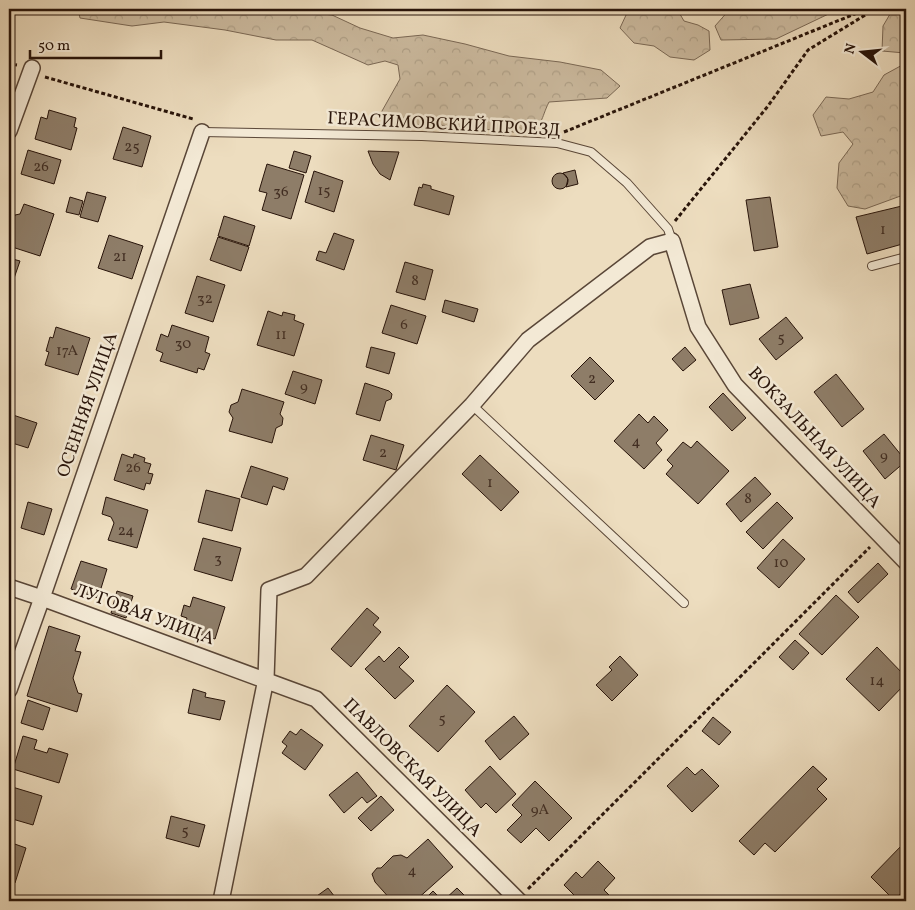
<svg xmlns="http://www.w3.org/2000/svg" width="915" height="910" viewBox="0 0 915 910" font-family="Vollkorn,serif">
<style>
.forest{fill:url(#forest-crowns);stroke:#7a6855}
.building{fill:#8e7d68;stroke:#28140a}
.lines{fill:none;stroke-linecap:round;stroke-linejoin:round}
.service-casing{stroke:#594637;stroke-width:10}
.minor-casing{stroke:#594637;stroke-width:18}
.path{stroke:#28140a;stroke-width:3;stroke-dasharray:4 2.5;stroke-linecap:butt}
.service{stroke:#f3e9d5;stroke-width:8}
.minor{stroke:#f3e9d5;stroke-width:15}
.labels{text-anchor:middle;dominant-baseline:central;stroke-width:5;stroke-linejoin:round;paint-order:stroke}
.number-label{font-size:15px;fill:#422e22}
.street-label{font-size:18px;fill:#28140a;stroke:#f3e9d5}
</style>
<defs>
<pattern id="forest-crowns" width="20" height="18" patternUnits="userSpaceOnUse" patternTransform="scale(1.25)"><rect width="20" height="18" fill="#ccbba0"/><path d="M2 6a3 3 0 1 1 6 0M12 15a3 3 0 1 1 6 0" fill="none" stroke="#afa088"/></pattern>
</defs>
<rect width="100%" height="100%" fill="#edddbf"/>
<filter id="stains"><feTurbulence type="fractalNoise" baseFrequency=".004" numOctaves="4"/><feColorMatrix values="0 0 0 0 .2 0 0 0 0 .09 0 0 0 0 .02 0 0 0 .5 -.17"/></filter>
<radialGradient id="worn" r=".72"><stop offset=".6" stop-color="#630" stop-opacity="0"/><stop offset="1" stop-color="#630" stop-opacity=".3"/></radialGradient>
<path class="forest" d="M78,9h199l55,6 28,13 33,10 30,-3 42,9 44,12 51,6 41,8 19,16 -13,12 -58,4c-9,18 -4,22 -25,31l-95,-9 -37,4 -8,-5 -2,-12 18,-32 -2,-14 -13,-4 -17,4 -56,-25h-36l-51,-10 -61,-8 -32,4 -52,-8z
M631,9h46l7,12 14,4 11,6 1,19 -16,10 -24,-3 -16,-11 -20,-3 -14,-15 7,-15z
M730,9h109l-63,30 -55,1 -6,-14z
M893,9h13v44h-1l-23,-2 1,-25z
M906,63v131l-41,15 -17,-3 -11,-18 2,-25 14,-19 -10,-12 -22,4 -8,-21 13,-18 23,2 24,-7 11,-17z"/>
<path class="building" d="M49,110l27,8 -2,9 3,1 -6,22 -36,-11 6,-22 6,2z
M123,127l28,9 -9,31 -29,-8z
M28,150l33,10 -7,24 -33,-10z
M294,151l17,5 -5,17 -17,-5z
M368,151l31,1 -9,28 -10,-6 -7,-10z
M267,164l37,11 -13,44 -29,-9 5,-17 -8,-2z
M575,170l3,14 -12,3 2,-8 -5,-6z
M314,171l29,10 -9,31 -29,-10z
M552 181a8 8 0 1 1 16 0a8 8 0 1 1-16 0Z
M423,184l8,2v3l23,7 -5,19 -35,-10 5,-18 3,1z
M87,192l19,5 -8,25 -18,-5z
M70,197l13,4 -4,14 -13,-3z
M770,197l8,50 -24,4 -8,-51z
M24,204l30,10 -14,42 -31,-10 5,-20 -1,-4 2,-7 5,-1z
M906,205v38l-39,11 -11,-37z
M224,216l31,10 -6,20 -31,-10z
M334,233l20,7 -10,30 -28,-10 3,-9 7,2z
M109,235l34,11 -11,33 -34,-11z
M218,237l31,10 -8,24 -31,-11z
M9,258l11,3 -9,26h-2z
M405,262l28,8 -8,30 -29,-8z
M197,276l28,9 -12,37 -28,-9z
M750,284l9,34 -29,7 -8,-35z
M445,300l33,9 -4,13 -32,-10z
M391,305l35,11 -9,28 -35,-11z
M268,311l14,5 1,-4 12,3 -1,5 10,4 -10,32 -37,-11z
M786,317l17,21 -27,22 -17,-21z
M172,325l37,12 -4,15 5,2 -6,16 -6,-2 -1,5 -37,-12 3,-8 -7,-3 5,-16 7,3z
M56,327l34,11 -12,37 -33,-10 4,-13 -3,-1 4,-14 3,1z
M371,347l24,6 -6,21 -23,-7z
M685,347l11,13 -13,11 -11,-12z
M590,357l24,24 -19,19 -24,-24z
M293,371l29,9 -7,24 -30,-10z
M836,374l28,35 -22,18 -28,-35z
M365,383l24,8 3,3 -1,5 -5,2 -6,20 -24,-7z
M242,389l42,13 -4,12 3,4 -1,7 -6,3 -4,15 -43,-12 4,-13 -4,-6 2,-7 7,-3z
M9,390l5,2 -5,16z
M723,393l23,25 -14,13 -23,-24z
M10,414l27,9 -9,25 -19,-6v-24z
M639,414l9,9 6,-7 14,14 -12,13 6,7 -18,19 -30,-28z
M884,434l22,27 -21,18 -22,-28z
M371,435l33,10 -8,25 -33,-10z
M697,441l32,30 -31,33 -32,-30 7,-8 -6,-6 16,-18 8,6z
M122,454l11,4 1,-4 11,4 -1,4 7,2 -3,9 5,1 -3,10 -4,-1 -2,7 -30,-10z
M480,455l39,37 -18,19 -39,-37z
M251,466l37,12 -4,12 -11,-4 -6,19 -26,-8z
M755,477l16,17 -30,28 -15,-18z
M206,490l34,9 -8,32 -34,-9z
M106,497l42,13 -11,38 -29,-8 6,-17 -3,-6 -9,-3z
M28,502l24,7 -8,26 -23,-7z
M777,502l16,16 -30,31 -17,-17z
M9,513l4,1 -4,16z
M203,538l38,10 -9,33 -38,-11z
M783,539l22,20 -26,29 -22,-20z
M81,561l26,8 -9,29 -27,-9z
M878,563l10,11 -30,29 -10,-11z
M117,591l16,5 -7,22 -15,-5z
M836,595l23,22 -37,38 -23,-21z
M193,597l32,10 -10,32 -32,-10 4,-11 -6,-2 3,-11 6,2z
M367,608l12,10 -6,7 8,7 -30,35 -20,-18z
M49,626l31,10 -5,15 6,1 -8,26 5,15 4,1 -5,18 -50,-16z
M795,640l14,13 -16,17 -14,-13z
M399,647l10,10 -10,10 15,14 -19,18 -30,-30 14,-13 5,6z
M877,647l29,30v6l-27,28 -33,-32z
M620,656l18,19 -26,26 -16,-16 16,-15 -3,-3z
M447,685l28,27 -37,40 -29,-26z
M193,689l13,4 -1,4 20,4 -5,19 -32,-7z
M28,700l22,8 -7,22 -22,-7z
M514,716l15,18 -29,26 -15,-19z
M713,717l18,15 -12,13 -17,-14z
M301,729l22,16 -18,25 -23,-17 5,-7 -5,-4 8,-11 6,4z
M23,736l14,4 -3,9 13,4 2,-5 19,6 -9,29 -46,-14z
M490,766l26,28 -20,19 -10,-10 -5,5 -16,-18z
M813,766l14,13 -10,10 10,10 -52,53 -10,-9 -11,12 -15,-14z
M687,767l8,8 7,-6 17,17 -27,26 -25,-26z
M357,772l20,24 -10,7 -5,-6 -18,16 -15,-18z
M535,781l37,37 -23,23 -13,-13 -15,15 -14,-13 15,-15 -10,-10z
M9,786l33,10 -9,29 -24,-7z
M381,796l13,14 -23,21 -13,-13z
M171,816l34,9 -6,22 -33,-9z
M428,839l25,28 -38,34h-23l-17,-19 -3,-8 5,-6h4l12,-12 8,-1 6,3z
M9,842l17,6 -11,35 -6,-2z
M904,843l2,2v43l-12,12 -23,-23z
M598,861l17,17 -11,12 9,9 -2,2h-31l-16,-16 12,-13 6,6z
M328,888l10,13h-28z
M457,888l13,13h-47l10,-10 10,10z"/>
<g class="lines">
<g class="service-casing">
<path id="service" d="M202,132l220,4 135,7 34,9 36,31 41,46 4,12
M872,266l34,-9
M472,405l212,198"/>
</g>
<g class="minor-casing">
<path id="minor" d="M9,131l23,-63
M9,587l33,11 274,101 203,202
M9,690l33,-92 160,-466
M221,901l45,-222 3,-89 37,-14 166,-171 56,-65 122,-93 22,-6 26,86 37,58 171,177"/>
</g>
<path class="path" d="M9,64l8,1
M45,77l148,42
M564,132l303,-123
M675,221l93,-115 40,-56 67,-41
M528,889l342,-342"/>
<use href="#service" class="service"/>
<use href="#minor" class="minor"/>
</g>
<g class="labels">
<g class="number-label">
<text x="132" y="147">25</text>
<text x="41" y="167">26</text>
<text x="324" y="191">15</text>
<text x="281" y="192">36</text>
<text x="883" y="230">1</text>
<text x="120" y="257">21</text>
<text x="415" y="281">8</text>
<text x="205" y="299">32</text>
<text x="404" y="325">6</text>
<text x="281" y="335">11</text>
<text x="781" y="338">5</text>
<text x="183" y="344">30</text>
<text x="67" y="351">17А</text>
<text x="592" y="379">2</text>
<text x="304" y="387">9</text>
<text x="636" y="442">4</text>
<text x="383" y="453">2</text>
<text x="884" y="456">9</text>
<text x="133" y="468">26</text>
<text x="490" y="483">1</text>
<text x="748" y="499">8</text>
<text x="126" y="531">24</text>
<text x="218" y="559">3</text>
<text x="781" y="563">10</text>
<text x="877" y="681">14</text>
<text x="442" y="719">5</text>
<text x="540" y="810">9А</text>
<text x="185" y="831">5</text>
<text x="412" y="871">4</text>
</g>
<g class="street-label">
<text transform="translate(444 125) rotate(3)">ГЕРАСИМОВСКИЙ ПРОЕЗД</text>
<text transform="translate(88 405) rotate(-71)">ОСЕННЯЯ УЛИЦА</text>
<text transform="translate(814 438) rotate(47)">ВОКЗАЛЬНАЯ УЛИЦА</text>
<text transform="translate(144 615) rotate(20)">ЛУГОВАЯ УЛИЦА</text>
<text transform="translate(412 768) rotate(45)">ПАВЛОВСКАЯ УЛИЦА</text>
</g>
</g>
<rect width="915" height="910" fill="none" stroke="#edddbf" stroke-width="30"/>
<rect x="10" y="10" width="895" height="890" fill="none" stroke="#28140a" stroke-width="2.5"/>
<rect x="15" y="15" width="885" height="880" fill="none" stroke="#28140a"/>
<g transform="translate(862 52) rotate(286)" stroke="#f3e9d5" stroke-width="4" paint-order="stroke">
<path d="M0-4L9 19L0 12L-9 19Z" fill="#28140a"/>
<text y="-8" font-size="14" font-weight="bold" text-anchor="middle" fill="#28140a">N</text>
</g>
<path d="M30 50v8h131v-8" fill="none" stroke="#28140a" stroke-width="2.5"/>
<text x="38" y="50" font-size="15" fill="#28140a" stroke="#f3e9d5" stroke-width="4" paint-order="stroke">50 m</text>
<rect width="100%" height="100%" filter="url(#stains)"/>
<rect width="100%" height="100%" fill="url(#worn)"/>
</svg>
